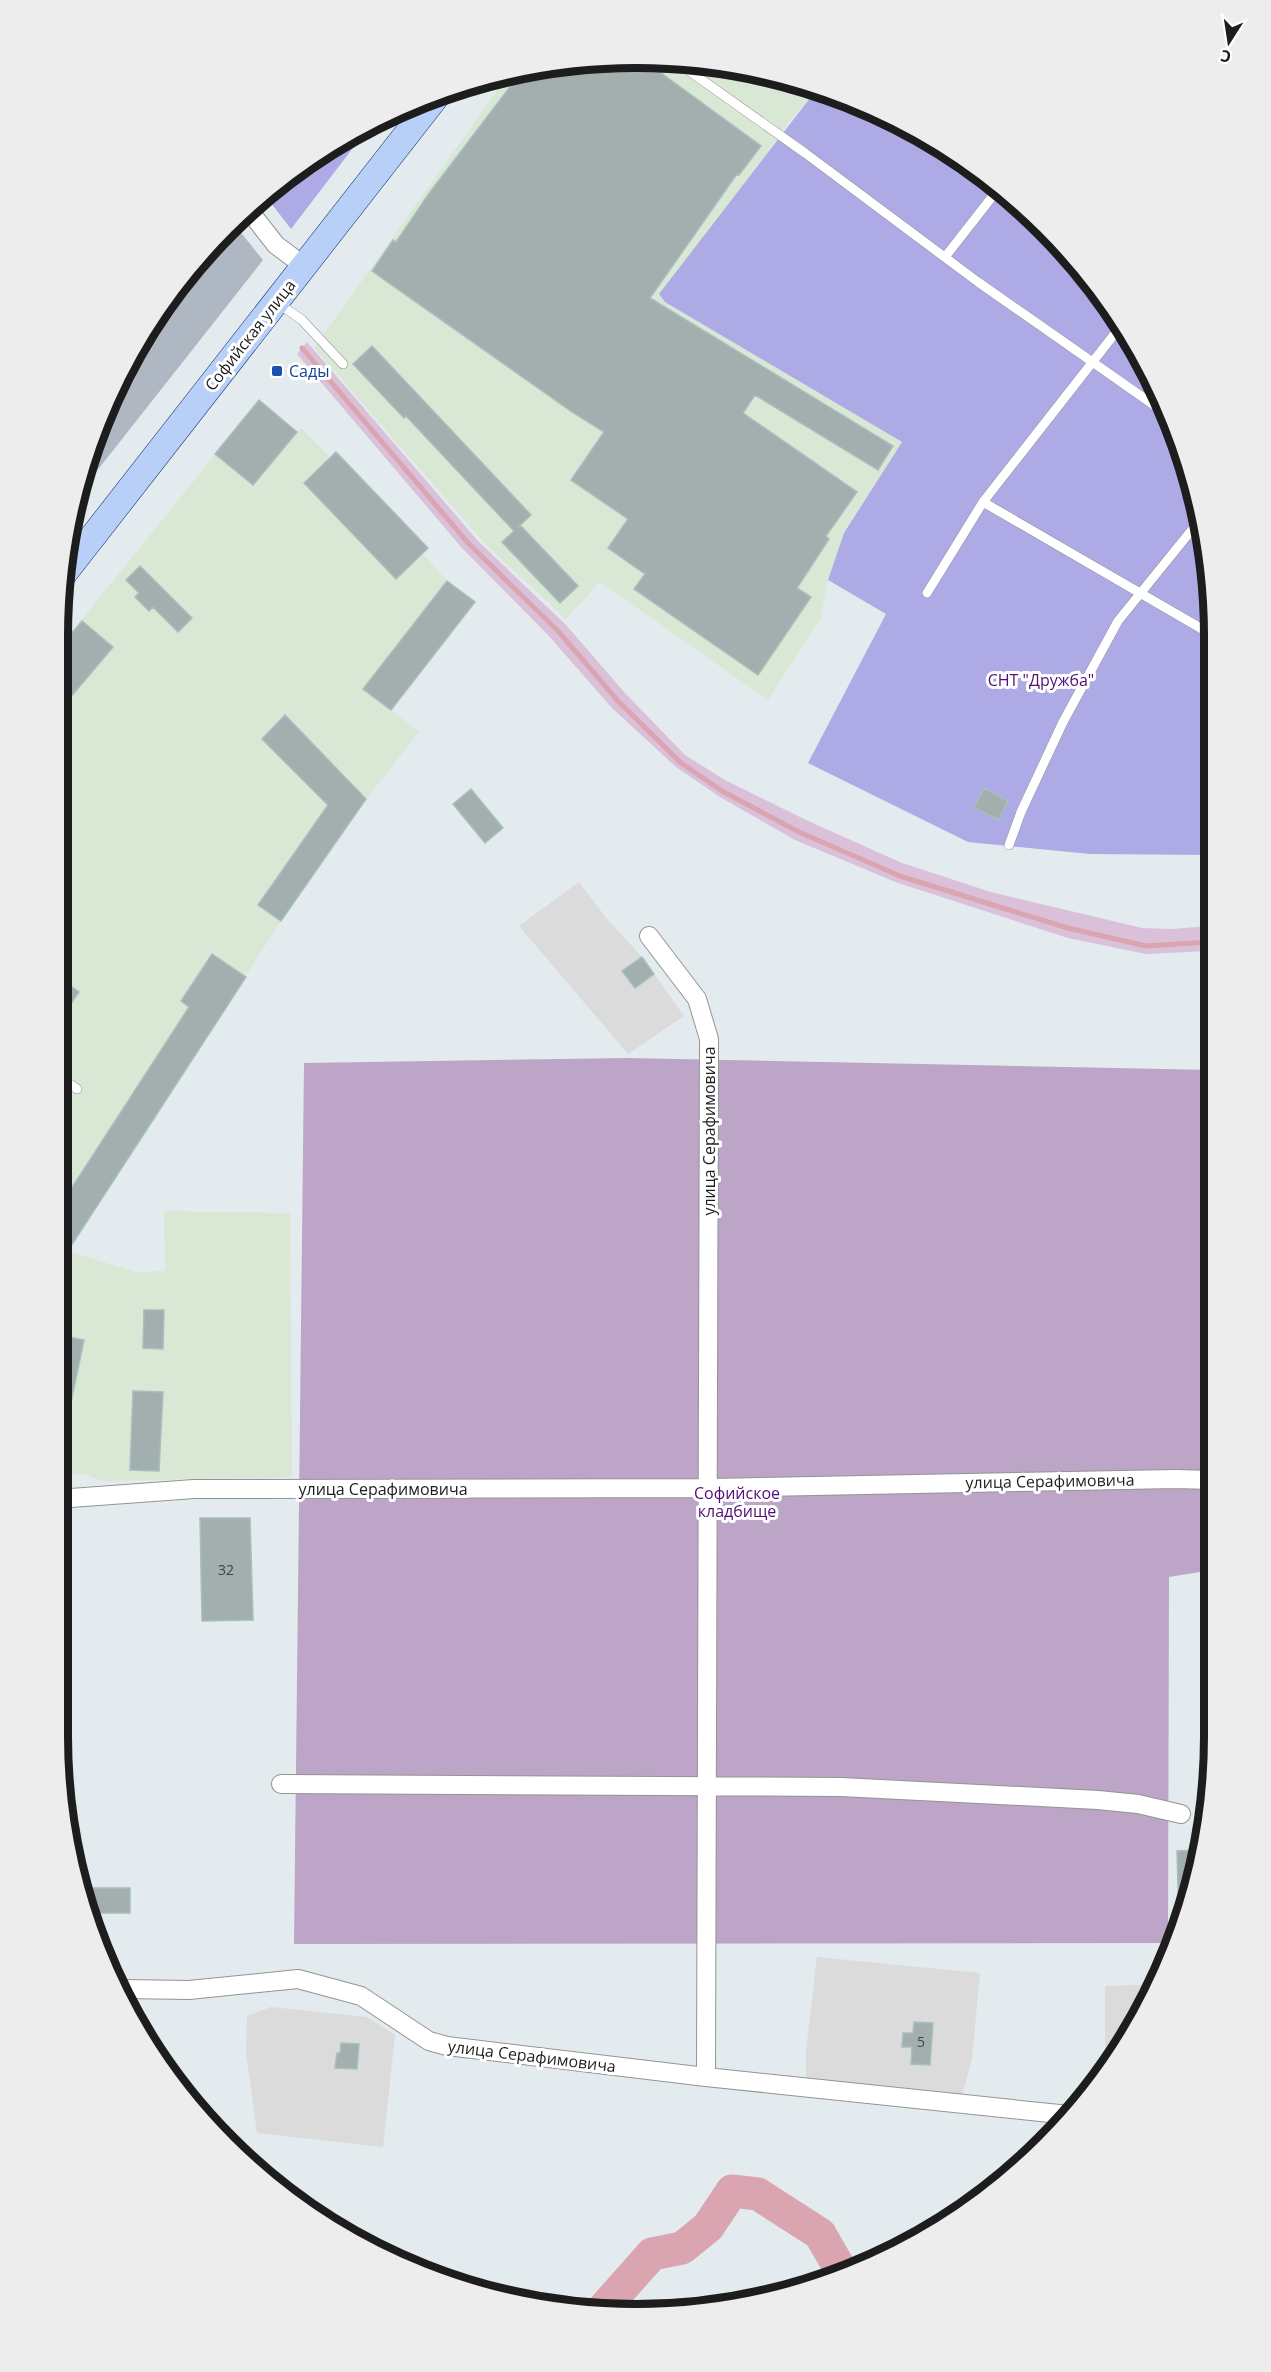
<svg xmlns="http://www.w3.org/2000/svg" width="1271" height="2372" viewBox="0 0 1271 2372" font-family="'Open Sans',sans-serif">
<style>
.residential{fill:#dadbda}
.industrial{fill:#d9e7d5}
.construction{fill:#afb7c2}
.grass{fill:#aeaae6}
.wetland{fill:#dbc0d9}
.cemetery{fill:#bca5c6}
.lines{fill:none;stroke-linecap:round;stroke-linejoin:round}
.stream{stroke:#daa5b0;stroke-width:5}
.river{stroke:#daa5b0;stroke-width:33}
.building{fill:#a3afaf;stroke:#a6bfbf;stroke-width:1.5}
.service-casing{stroke:#949494;stroke-width:10}
.minor-casing{stroke:#949494;stroke-width:20}
.secondary-casing{stroke:#092b6f;stroke-width:27}
.service{stroke:#fff;stroke-width:9}
.minor{stroke:#fff;stroke-width:18}
.secondary{stroke:#b8d0f7;stroke-width:26}
.transit-dot{fill:#1a4fb4;stroke:#fff;stroke-width:2}
.labels{text-anchor:middle;dominant-baseline:central;stroke-width:6;stroke-linejoin:round;paint-order:stroke}
.number-label{font-size:14px;fill:#3e4242}
.street-label{font-size:16px;fill:#1d1d1d;stroke:#fff}
.transit-label{font-size:16px;fill:#164399;stroke:#fff;text-anchor:start}
.park-label{font-size:16px;fill:#510f76;stroke:#fff}
.rim{fill:none;stroke:#1d1d1d;stroke-width:8}
</style>
<rect width="100%" height="100%" fill="#e3ebee"/>
<path class="residential" d="M579,882l28,37 35,38 42,59 -56,38 -109,-128z
M817,1957l163,16 -8,86 -10,36 -156,-17v-27z
M1157,1984l-3,9 -49,79v-86z
M271,2007l96,10 28,18 -12,112 -126,-14 -11,-80 1,-37z"/>
<path class="industrial" d="M674,58l112,19 31,12 -30,36 -122,177 237,140 -58,91 -16,47 -7,37 -53,83 -168,-118 -34,37 -78,-72 -174,-199 195,-274 51,-12z
M259,400l38,32 4,-4 29,29 6,-5 92,96 -5,6 24,27 28,21 -84,108 28,22 -71,90 -67,99 -214,330 69,21 29,-1 -1,-60 126,2 2,264 -191,4 -16,-7 -28,1 1,-826z"/>
<path class="construction" d="M233,223l30,37 -189,240 3,-15 40,-106 60,-96z"/>
<path class="grass" d="M817,89l75,28 125,83 78,84 75,130 39,146 1,295 -120,-1 -122,-12 -160,-79 78,-149 -58,-34 16,-47 58,-91 -237,-140 -6,-8z
M372,123l-81,106 -27,-35 83,-60z"/>
<path class="wetland" d="M307,342l171,199 88,84 59,68 60,62 40,25 81,40 96,43 89,29 151,36 29,1 39,-3v25l-64,3 -78,-16 -170,-55 -103,-43 -75,-43 -44,-30 -64,-59 -64,-73 -86,-87 -165,-194z"/>
<path class="cemetery" d="M627,1058l584,12 1,500 -43,7 -1,366 -874,1 10,-881z"/>
<g class="lines">
<path class="stream" d="M302,348l167,196 89,87 60,70 63,62 41,28 77,41 101,44 93,29 75,23 78,18 64,-4"/>
<path class="river" d="M605,2307l47,-53 30,-6 26,-21 24,-36 26,3 62,40 23,40"/>
</g>
<path class="building" d="M642,59l119,87 -22,29 -2,-1 -87,124 243,148 -15,24 -123,-75 -12,18 114,79 -31,44 3,3 -32,49 14,9 -53,78 -124,-86 11,-15 -37,-26 20,-29 -57,-39 33,-48 -32,-20 -200,-141 21,-31 3,2 34,-50 92,-121 38,-9z
M372,346l159,169 -14,13 3,-3 58,61 -18,17 -58,-61 12,-11 -108,-115 -2,2 -51,-54z
M259,400l38,32 -44,53 -38,-31z
M336,452l92,96 -32,31 -92,-96z
M140,566l52,52 -14,14 -25,-25 -4,4 -14,-14 4,-4 -13,-13z
M447,581l28,21 -84,108 -28,-21z
M82,621l31,26 -55,65v-63z
M285,715l81,84 -85,122 -23,-16 70,-100 -66,-66z
M984,788l24,13 -9,19 -25,-12z
M471,789l32,39 -18,15 -32,-39z
M212,954l34,23 -188,289v-57l131,-202 -8,-6z
M642,957l12,17 -19,14 -13,-17z
M58,977l21,15 -21,31z
M144,1310h20l-1,39 -20,-1z
M60,1335l24,5 -20,96 -7,-1v-88z
M133,1391l30,1 -4,79 -29,-1z
M200,1518h50l3,102 -51,1z
M1200,1850l-6,37 -15,39 -2,-75z
M82,1888h48v25h-44z
M914,2022l19,1 -3,42 -19,-1 1,-17h-10l1,-14h10z
M341,2043l18,1 -2,25 -22,-1 2,-15h3z"/>
<g class="lines">
<g class="service-casing">
<path id="service" d="M671,58l134,95 173,129 193,135
M945,257l54,-69
M278,303l24,17 41,44
M983,502l226,131
M927,593l56,-91 137,-175
M1009,845l12,-33 42,-90 55,-101 81,-100
M58,1076l19,13"/>
</g>
<g class="minor-casing">
<path id="minor" d="M247,208l29,37 28,21
M649,936l48,63 12,40 -3,1038
M57,1499l137,-10 515,-1 466,-9 37,1
M281,1784l560,3 257,13 40,4 43,10
M123,1989l66,1 109,-11 63,17 68,45 18,5 259,31 363,38"/>
</g>
<g class="secondary-casing">
<path id="secondary" d="M62,576l377,-483"/>
</g>
<use href="#service" class="service"/>
<use href="#minor" class="minor"/>
<use href="#secondary" class="secondary"/>
</g>
<rect class="transit-dot" x="271" y="365" width="12" height="12" rx="3"/>
<g class="labels">
<g class="number-label">
<text x="226" y="1569">32</text>
<text x="921" y="2041">5</text>
</g>
<g class="street-label">
<text transform="translate(250 335) rotate(-52)">Софийская улица</text>
<text transform="translate(709 1131) rotate(-90)">улица Серафимовича</text>
<text transform="translate(1050 1481) rotate(-1)">улица Серафимовича</text>
<text x="383" y="1489">улица Серафимовича</text>
<text transform="translate(532 2056) rotate(7)">улица Серафимовича</text>
</g>
<g class="transit-label">
<text x="289" y="371">Сады</text>
</g>
<g class="park-label">
<text x="1041" y="680">СНТ "Дружба"</text>
<text x="737" y="1493">Софийское<tspan x="737" dy="18">кладбище</tspan></text>
</g>
</g>
<path d="M0 0H1271V2372H0ZM636 68H636A568 568 0 0 1 1204 636V1736A568 568 0 0 1 636 2304H636A568 568 0 0 1 68 1736V636A568 568 0 0 1 636 68Z" fill="#ededed" fill-rule="evenodd"/>
<path class="rim" d="M636 68H636A568 568 0 0 1 1204 636V1736A568 568 0 0 1 636 2304H636A568 568 0 0 1 68 1736V636A568 568 0 0 1 636 68Z"/>
<g transform="translate(1229 42) rotate(192)" stroke="#ffffff" stroke-width="4.5" paint-order="stroke">
<path d="M0-4.5L10 22L0 15L-10 22Z" fill="#1d1d1d"/>
<text y="-9" font-size="16" font-weight="bold" text-anchor="middle" fill="#1d1d1d">С</text>
</g>
</svg>
